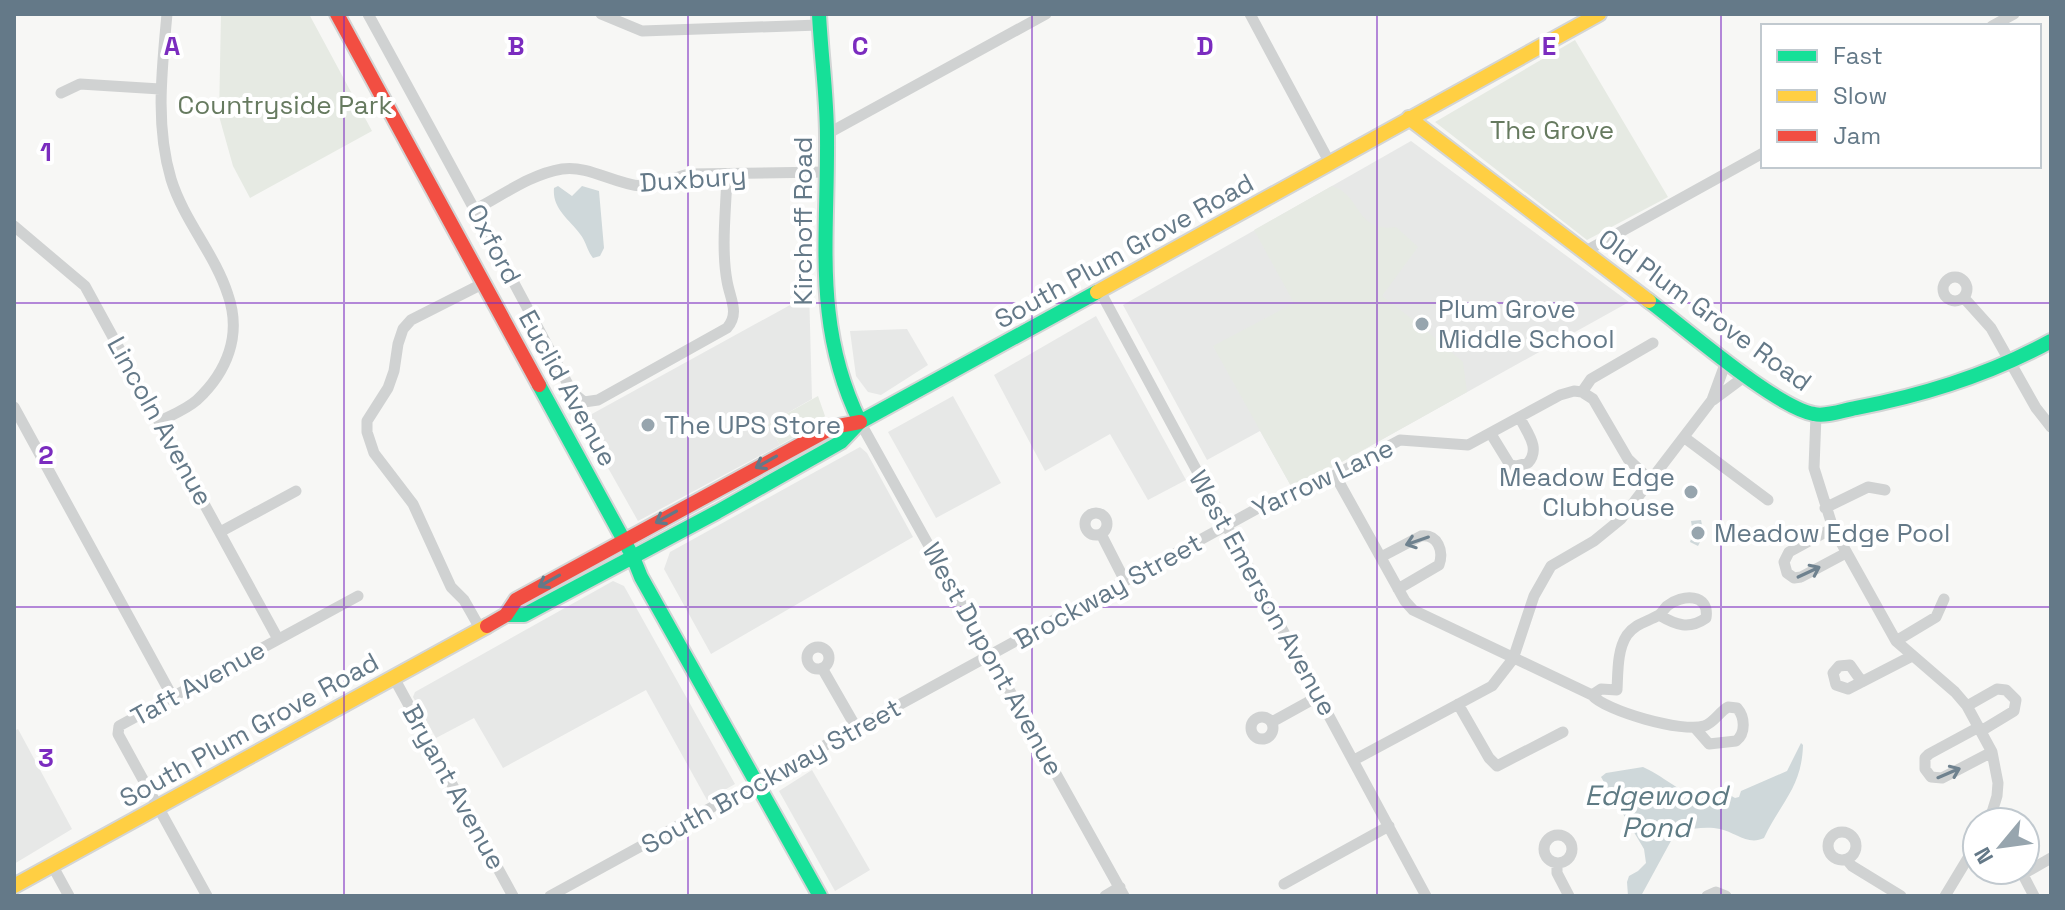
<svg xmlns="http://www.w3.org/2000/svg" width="2065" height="910" viewBox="0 0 2065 910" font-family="'Space Grotesk',sans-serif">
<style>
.built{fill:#e7e8e7}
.green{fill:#e6eae3}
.water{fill:#cfd8da}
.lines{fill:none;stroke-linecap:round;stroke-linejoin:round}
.fast-casing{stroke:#d3d5d5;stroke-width:18}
.slow-casing{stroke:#d3d5d5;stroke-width:18}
.jam-casing{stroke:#d3d5d5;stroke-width:18}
.street{stroke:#d0d2d2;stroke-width:11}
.fast{stroke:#16e098;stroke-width:14}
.slow{stroke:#ffcf43;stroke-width:14}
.jam{stroke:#f24e42;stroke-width:14}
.oneway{stroke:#647988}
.oneway2{stroke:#6f828f}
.grid{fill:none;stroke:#7b2cbf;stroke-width:2;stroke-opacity:0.55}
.poi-dot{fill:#97a5ae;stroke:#fff;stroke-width:3}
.labels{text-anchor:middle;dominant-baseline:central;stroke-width:8;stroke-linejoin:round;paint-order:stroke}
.park-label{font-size:26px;fill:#667a5f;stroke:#fff}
.street-label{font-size:26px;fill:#647988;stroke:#fff}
.poi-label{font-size:26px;fill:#647988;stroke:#fff;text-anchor:start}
.water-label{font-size:28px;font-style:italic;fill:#5f7b84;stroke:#fff}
.grid-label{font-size:26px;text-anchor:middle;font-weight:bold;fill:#7b2cbf;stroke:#fff;stroke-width:8;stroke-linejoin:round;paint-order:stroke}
</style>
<rect width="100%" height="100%" fill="#f7f7f5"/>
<path class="built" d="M1411,141l218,161 -325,181 -13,3 -31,-55 -53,29 -84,-155z
M809,289l3,110 -44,25 12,21 -142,76 -57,-101 220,-121z
M1096,316l90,164 -38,20 -38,-66 -65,37 -51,-96z
M907,329l21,36 -47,30 -13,-3 -12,-16 -6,-45z
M953,396l48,87 -65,35 -48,-86z
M860,447l7,6 46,84 -202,117 -47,-85 6,-17z
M613,581l11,5 111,198 -28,16 -61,-110 -143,78 -29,-50 -38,20 -23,-41 2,-5z
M18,729l54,100 -58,35v-133z
M812,770l58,100 -35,21 -56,-100z"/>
<path class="green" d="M221,14h88l63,117 -122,67 -17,-32 -14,-50z
M1575,40l93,157 -81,43 -152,-118z
M1332,186c30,9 23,47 64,41l22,20 -36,49 34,26 47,40 4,30 -163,91 -13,3 -78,-140 81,-43 -40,-73z
M818,396l7,20 -6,7 -39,22 -12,-21z"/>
<path class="water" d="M558,186l14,10 10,-10 17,5 5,57 -4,8 -7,2c-6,-7 -7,-17 -13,-24 -11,-15 -28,-25 -26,-46z
M1701,520l3,14 -6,12 -8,-4 3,-9 -2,-12z
M1801,743l2,2c-1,42 -22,57 -39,93 -16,8 -29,-6 -44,-9 -13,-3 -27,0 -40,1l-8,9 -31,57h-13l-1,-14 2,-6 9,-5 8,-8 -2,-14 -43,-72 5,-4 37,-6c31,14 49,41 85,27l7,4 4,-1 2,-6 46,-20z"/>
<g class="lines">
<g class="fast-casing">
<path id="fast" d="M819,14c2,41 8,82 8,123 1,103 -14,189 33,285
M1649,301c35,26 126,106 165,113 12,3 30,-4 42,-6 69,-13 133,-33 195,-67
M539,385l94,172 8,20 179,319
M506,615h18l193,-103 124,-70 19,-20 237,-130"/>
</g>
<g class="slow-casing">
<path id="slow" d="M1409,118l240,183
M1097,292l502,-278
M14,886l473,-260"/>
</g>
<g class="jam-casing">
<path id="jam" d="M337,14l202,371
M487,626l19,-11 10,-15 317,-173 27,-5"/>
</g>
<path class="street" d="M368,14c69,126 137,251 204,378l12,10 14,-2 129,-72c13,-15 3,-29 0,-47 -6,-33 -1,-72 0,-106
M601,14l41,17 177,-6
M1250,14l81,151
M1992,26l22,-12
M61,93l19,-9 80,5
M827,134l219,-120
M476,209c27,-14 55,-35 86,-40 27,-4 52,15 79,17 16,1 33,-9 49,-12l136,-2
M14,226l71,60 193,353
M1584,252l179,-99
M1943 289a12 12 0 1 1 24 0a12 12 0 1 1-24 0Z
M1100,291l326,605
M1964,298l27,30 45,80 15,19
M1582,392l9,-13 62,-36
M1713,400l35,-26
M14,407l158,289
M1816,415l-2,53 19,60 63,113 59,51 12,14 25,46 6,31 -1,13 -8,26
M160,421c12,-6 27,-12 37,-21 30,-28 45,-65 31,-105 -13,-41 -44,-74 -57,-116 -16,-54 -9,-110 -4,-165
M860,422l264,474
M1491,434l19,31 6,1 12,-3c13,-15 -1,-30 -8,-45
M1685,438l83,62
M1335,475l70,126 8,9 179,85c13,16 91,38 112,31 10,-3 15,-14 24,-19l9,1c8,9 9,25 -1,33l-27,3 -14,-16
M1825,508l43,-21 17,3
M1085 524a11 11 0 1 1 22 0a11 11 0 1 1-22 0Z
M1833,528l-44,24 -5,10 3,11 7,5 7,-1 45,-24
M220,532l76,-41
M1101,534l24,47
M1381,557l40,-21c17,-2 23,15 18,29l-41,24
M481,630l-17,-30 -13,-13 -38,-83 -39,-51 -7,-21v-11l21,-33 6,-17 4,-27 5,-15 8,-9 73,-37
M1896,641l40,-24 8,-18
M807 658a11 11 0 1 1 22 0a11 11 0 1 1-22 0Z
M822,668l35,61
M394,678l119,218
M1862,682l-12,-17 -11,1 -6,7 3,12 12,4 64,-33
M1592,695l9,-6 16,1c1,-18 0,-40 10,-55 9,-12 20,-13 32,-20 3,-2 5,-6 8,-9 15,-12 43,-13 39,12 -17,12 -30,7 -47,-3
M1458,704l31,54 8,8 66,-34
M1967,706l30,-17 9,1 10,10 -2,11 -33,20
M1251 728a11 11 0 1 1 22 0a11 11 0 1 1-22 0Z
M1272,722l47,-26
M1979,727l-50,27 -4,4v11l6,8 11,1 50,-26
M1354,760l138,-74 21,-27 21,-63 17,-30 43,-25 27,-22 91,-119 15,-41
M1828 846a14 14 0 1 1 28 0a14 14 0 1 1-28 0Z
M1544 849a14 14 0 1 1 28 0a14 14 0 1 1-28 0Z
M1847,860l5,6 49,30
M1557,864v9l12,23
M52,865l17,31
M2021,871l13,25
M2023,874l28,-16
M1284,884l105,-58
M207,896l-89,-162 1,-8 239,-130
M550,896l712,-390 45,-16 93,-50 68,5 92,-50 14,-4 8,1 11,7 35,60 23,22
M1105,896l15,-9
M1707,896l9,-4 10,4
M1945,896l32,-53"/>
<use href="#fast" class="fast"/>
<use href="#slow" class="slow"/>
<use href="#jam" class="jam"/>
</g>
<defs><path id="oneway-shaft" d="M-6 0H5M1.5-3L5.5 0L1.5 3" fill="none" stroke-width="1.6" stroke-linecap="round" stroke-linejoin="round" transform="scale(2)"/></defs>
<g class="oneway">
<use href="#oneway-shaft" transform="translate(766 462) rotate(151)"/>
<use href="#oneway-shaft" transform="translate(666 517) rotate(151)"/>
<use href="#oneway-shaft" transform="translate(549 581) rotate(151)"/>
</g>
<g class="oneway2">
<use href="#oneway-shaft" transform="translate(1417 541) rotate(161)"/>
<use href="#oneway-shaft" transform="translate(1809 572) rotate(-25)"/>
<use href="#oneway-shaft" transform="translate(1949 773) rotate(-23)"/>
</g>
<path class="grid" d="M344,14v882M688,14v882M1032,14v882M1377,14v882M1721,14v882M14,303h2037M14,607h2037"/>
<g class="poi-dot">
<circle cx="1422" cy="324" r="8"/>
<circle cx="648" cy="425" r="8"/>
<circle cx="1691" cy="492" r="8"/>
<circle cx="1698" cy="533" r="8"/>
</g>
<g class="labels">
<g class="park-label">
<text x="285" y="105">Countryside Park</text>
<text x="1552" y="130">The Grove</text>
</g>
<g class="street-label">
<text transform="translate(693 179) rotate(-4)">Duxbury</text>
<text transform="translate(803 221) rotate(-90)">Kirchoff Road</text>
<text transform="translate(494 244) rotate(62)">Oxford</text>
<text transform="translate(1124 251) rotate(-29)">South Plum Grove Road</text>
<text transform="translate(1705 310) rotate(36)">Old Plum Grove Road</text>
<text transform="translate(568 388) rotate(61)">Euclid Avenue</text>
<text transform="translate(160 421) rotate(61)">Lincoln Avenue</text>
<text transform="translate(1323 478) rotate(-25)">Yarrow Lane</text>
<text transform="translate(1108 591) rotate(-29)">Brockway Street</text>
<text transform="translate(1263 593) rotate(61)">West Emerson Avenue</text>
<text transform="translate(993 659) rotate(61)">West Dupont Avenue</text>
<text transform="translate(198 683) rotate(-29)">Taft Avenue</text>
<text transform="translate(249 730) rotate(-29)">South Plum Grove Road</text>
<text transform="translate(771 776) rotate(-29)">South Brockway Street</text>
<text transform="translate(454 787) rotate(61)">Bryant Avenue</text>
</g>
<g class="poi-label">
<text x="1438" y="309">Plum Grove<tspan x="1438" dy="30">Middle School</tspan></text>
<text x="664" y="425">The UPS Store</text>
<text x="1675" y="477" text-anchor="end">Meadow Edge<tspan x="1675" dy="30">Clubhouse</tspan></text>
<text x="1714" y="533">Meadow Edge Pool</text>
</g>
<g class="water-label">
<text x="1656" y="795">Edgewood<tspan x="1656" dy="32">Pond</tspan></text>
</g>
</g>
<g class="grid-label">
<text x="172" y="55">A</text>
<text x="516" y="55">B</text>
<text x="860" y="55">C</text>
<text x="1205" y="55">D</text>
<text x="1549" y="55">E</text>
<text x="46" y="161">1</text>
<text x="46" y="464">2</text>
<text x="46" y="767">3</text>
</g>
<rect width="2065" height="910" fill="none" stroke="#647988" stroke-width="32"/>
<rect x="1761" y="24" width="280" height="144" fill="#ffffff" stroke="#c1c9cf" stroke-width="2"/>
<rect x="1777" y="50" width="40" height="12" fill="#16e098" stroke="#c1c9cf" stroke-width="2"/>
<text x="1833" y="64" font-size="24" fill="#647988">Fast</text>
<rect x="1777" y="90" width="40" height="12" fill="#ffcf43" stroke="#c1c9cf" stroke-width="2"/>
<text x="1833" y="104" font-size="24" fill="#647988">Slow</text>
<rect x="1777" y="130" width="40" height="12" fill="#f24e42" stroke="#c1c9cf" stroke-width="2"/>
<text x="1833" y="144" font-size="24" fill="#647988">Jam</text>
<g transform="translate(2001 846) rotate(241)"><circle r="38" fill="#ffffff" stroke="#c1c9cf" stroke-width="2"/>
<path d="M0-6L14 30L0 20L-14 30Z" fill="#97a5ae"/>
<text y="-12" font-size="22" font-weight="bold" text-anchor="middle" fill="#647988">N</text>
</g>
</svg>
